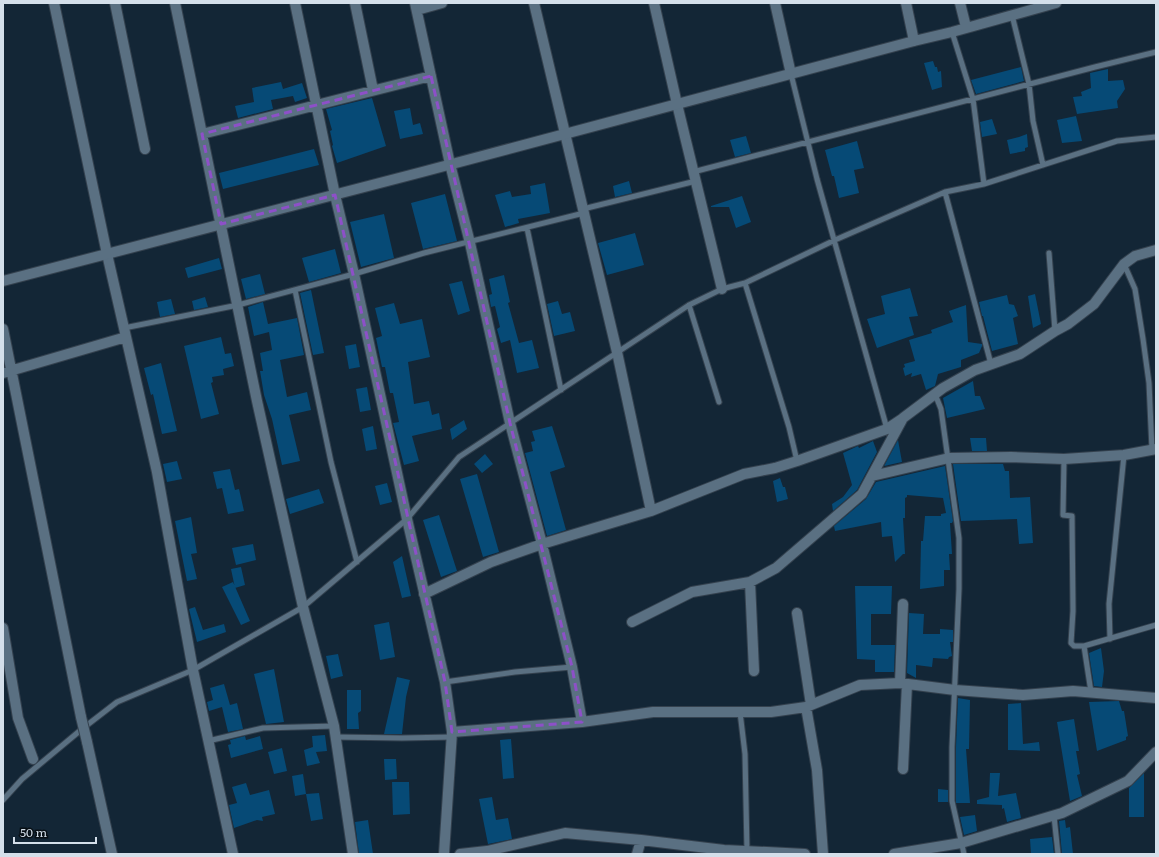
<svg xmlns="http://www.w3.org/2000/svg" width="1159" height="857" viewBox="0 0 1159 857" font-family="Literata,serif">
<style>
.building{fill:#064a76}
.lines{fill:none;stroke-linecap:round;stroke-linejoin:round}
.lane-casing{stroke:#34414e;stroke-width:7}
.street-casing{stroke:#34414e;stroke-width:12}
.secondary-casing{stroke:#34414e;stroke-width:12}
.lane{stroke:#5a7082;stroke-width:5}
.street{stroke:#5a7082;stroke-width:10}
.secondary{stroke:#5a7082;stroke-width:10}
.street-bridge-casing{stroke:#34414e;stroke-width:12;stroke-linecap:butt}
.street-bridge{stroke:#5a7082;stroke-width:10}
.marked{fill:none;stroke:#8d50c8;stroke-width:3;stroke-dasharray:8 5;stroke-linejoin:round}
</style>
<rect width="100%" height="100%" fill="#132636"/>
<path class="building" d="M933,61l2,6h2l1,5 3,-1 1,16 -10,3 -8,-27z
M1021,67l3,14 -48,13 -5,-14z
M1108,69v12l15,-1 2,9 -8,12 1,7 -41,6 -4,-17 9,-1 -1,-4 10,-4 -1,-15z
M281,82l2,7 19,-6 5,15 -12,4 -2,-6 -22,4 2,9 -35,9 -3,-12 19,-4 -2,-14z
M372,98l14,48 -49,17 -5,-17 1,-1 -3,-14 2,-1 -6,-21z
M410,108l3,17 7,-2 3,11 -23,5 -6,-28z
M1076,116l6,25 -20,2 -5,-23z
M992,119l5,15 -15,3 -2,-15z
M1027,134l1,13 -3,1v3l-15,3 -3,-14 12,-3z
M746,136l5,17 -16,4 -5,-17z
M857,141l7,27 -10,2 5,23 -20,5 -5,-22h-2l-7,-26z
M314,149l5,16 -96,24 -4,-16z
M629,181l3,12 -17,4 -2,-11z
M545,183l5,30 -32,6 1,4 -14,4 -10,-32 15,-4 2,6 19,-3 -1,-8z
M445,194l12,47 -34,8 -12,-46z
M742,196l9,26 -15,6 -7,-21h-18v-1z
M384,214l10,44 -33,9 -11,-45z
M635,233l9,32 -37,10 -9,-32z
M335,249l6,24 -32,9 -7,-24z
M219,258l3,11 -34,9 -3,-10z
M260,274l5,20 -19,5 -5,-20z
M504,275l6,27 -2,1 11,40 13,-3 7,28 -22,5 -7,-33 -9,3 -4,-14 3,-2 -5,-21 -4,1 -2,-12 3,-1 -3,-15z
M462,281l8,30 -12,4 -9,-31z
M910,288l8,28 -9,1 5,18 -37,13 -10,-29 18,-5 -4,-18z
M311,290l13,63 -11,2 -13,-62z
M1035,294l6,30 -8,4 -5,-32z
M1007,295l2,9 5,1 4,11 -5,2 5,26 -26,7 -9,-35h-1l-3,-14z
M205,297l3,10 -14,3 -2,-9z
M171,299l4,15 -15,3 -3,-15z
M558,301l4,13 8,-2 5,19 -21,5 -7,-32z
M263,302l5,22 29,-6 7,37 -24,5 7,37 20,-5 4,18 -22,5 11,46 -18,4 -10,-46 -8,-24 -4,-24h3l-3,-18 12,-3 -3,-18 -15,4 -6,-29z
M394,303l6,21 22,-5 8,38 -22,5 6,42 15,-3 3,14 7,-2 3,16 -30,7 7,25 -15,4 -11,-42 6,-1 -6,-29h-3l-5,-26h-3l-6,-29 6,-2 -7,-28z
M966,305l2,37 14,2v2l-3,7 -18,7v7l-23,7 -3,12 -9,4 -5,-16 -10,3 1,-4 -7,3 -2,-8 2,-1 -1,-3 11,-3 -6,-21 23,-7 -1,-3 22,-8 -4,-11z
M221,337l4,17 6,-1 3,13 -11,3 1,6 -12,2 1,5 -2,1 8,31 -18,5 -17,-73z
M356,344l4,23 -11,2 -4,-23z
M161,363l16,68 -15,3 -9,-40 -2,1 -7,-27z
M973,381l2,15h5l5,13 -38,9 -4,-20z
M367,387l4,23 -11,2 -4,-23z
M464,420l3,9 -15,11 -2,-11z
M373,426l4,23 -11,2 -4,-22z
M552,426l13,41 -15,5 16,58 -19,6 -22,-83 8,-2 -2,-9 4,-1 -3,-10z
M970,438h16l1,13h-15z
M898,440l4,22 -18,4z
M873,441l4,11 -20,38 -24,21 -1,-7 11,-7 9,-12 -9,-32 15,-7 1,2z
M485,454l8,10 -11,9 -8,-9z
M177,461l5,18 -15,3 -4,-18z
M953,464h50l2,7h4l1,27 20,-1 3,46 -14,1 -2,-25 -56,2z
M945,466l8,55 -1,2h-2l2,31h-3l1,16h-6v16l-24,3 1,-48h2l2,-25h16v-2l5,-1 -3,-15 -36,-3v2l-2,1v20h-2l2,36h-2l-8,8 -3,-26 -10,1 -1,-15 -46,9 -1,-5 32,-27 10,-17z
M230,469l5,21 4,-1 5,22 -16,3 -6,-26 -5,1 -4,-17z
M477,474l22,78 -16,5 -23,-78z
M780,478l3,9h2l3,12 -11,3 -4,-21z
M387,483l5,19 -12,3 -5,-19z
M319,489l5,14 -34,11 -4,-15z
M439,515l18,56 -16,6 -18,-57z
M191,517l6,36 -6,1 6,25 -10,2 -12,-60z
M253,544l3,16 -20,5 -4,-17z
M402,556l9,40 -9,2 -9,-36z
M241,567l4,18 -10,3 -4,-19z
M233,582l17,39 -9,4 -19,-38z
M855,586h37l-1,28h-20v31h24l-1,27h-19v-12l-18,-1z
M195,607l8,23 21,-6 2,8 -29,10 -8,-33z
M909,613l15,1 -1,20h17v-5l13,1v12h-3l2,14 -3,1 -1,2 -15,-1 -1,9 -16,-2v13l-9,-5z
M389,622l6,35 -15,3 -6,-35z
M1101,648l3,23 -2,16 -8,-1 -5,-33z
M338,654l5,22 -12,3 -5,-23z
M274,669l10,53 -18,2 -12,-50z
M397,677l13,3 -4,17 -4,37h-18z
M224,684l6,21 7,-2 6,26 -15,3 -6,-25 -13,4 -2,-9 6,-2 -3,-12z
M347,690h14v21l-3,2 1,16h-12z
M958,698l12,2 -1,49h-3l4,54h-14v-56z
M1119,701l3,10h2l4,25 -2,1v3l-29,11 -8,-49z
M1021,703l2,41 16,-2 1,9 -32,-1v-46z
M1074,719l5,32h-3l4,23 -3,1 5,21 -12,5 -13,-79z
M325,735l2,16 -11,1 4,11 -13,3 -3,-16 9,-3 -1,-11z
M245,736l1,4 14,-4 3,13 -32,9 -3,-13 3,-1 -1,-4z
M511,739l3,39 -11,1 -3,-39z
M282,748l5,23 -13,3 -6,-22z
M384,759h12l1,20 -12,1z
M990,773h10l-2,23 18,-3 5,25 -14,4 -3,-14 -2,1v-4l-25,-1v-4l12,-3z
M1144,773v44h-15v-29z
M303,774l3,20 -11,2 -3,-20z
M392,782h17l1,32 -17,1z
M246,783l4,12 19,-5 6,24 -13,3 1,4 -6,-1 -23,8 -5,-23 8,-2 -5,-16z
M938,789l10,1v12h-10z
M319,793l4,26 -12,2 -5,-27z
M492,797l4,23 12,-2 4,21 -24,5 -9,-45z
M975,815l2,16 -13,4 -4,-18z
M368,820l5,34h-14l-4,-32z
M1065,820l1,8 4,-1 3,27h-11l-3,-33z
M1052,837l2,17h-23l-1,-15z"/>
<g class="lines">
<g class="lane-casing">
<path id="lane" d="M1012,15l17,69 4,37 10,44
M952,32l21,67 11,85
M791,74l26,105 70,250
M693,172l402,-105 61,-15
M945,192l46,172
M583,209l113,-28
M527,228l34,162
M1049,253l6,78
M1124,264l11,25 8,50 6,44 3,67
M745,283l44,144 8,34
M295,290l36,172 26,100
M689,305l30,97
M124,328l114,-23 116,-31 70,-21 160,-40
M935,394l6,15 18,129v51l-7,158v54l12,53
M1064,459l-1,56 9,1 1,95 -2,32 3,3h10l72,-21
M1110,639l-1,-35 15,-149
M1084,646l7,46
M445,682l70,-10 57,-5
M740,712l5,42 2,97
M336,737l66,1 50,-1
M208,741l55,-13 71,-2
M3,800l19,-21 60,-50 35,-27 76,-32 110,-63 104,-88 52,-62 230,-152 33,-16 23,-6 90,-43 110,-48 39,-8 133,-43 39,-4
M1054,816l4,38"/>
</g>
<g class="street-casing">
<path id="street" d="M54,3l53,251 50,218 36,198 40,184
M115,3l30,146
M175,3l82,398 46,206 31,119 19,128
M295,3l40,192 19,79 53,245 38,163 7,50 -8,122
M355,3l18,87
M415,3l35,161 20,79 40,180 32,121 30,123 10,55
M534,3l83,349 34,159
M654,3l23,101 45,185
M775,3l16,71
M417,10l25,-7
M202,134l229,-58
M3,329l78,388
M3,373l123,-36
M872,476l77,-18 62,-1 53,2 60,-4 32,-6
M750,582l4,89
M424,594l67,-32 51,-18 109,-33 93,-37 31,-6 22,-7 90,-32 15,-10
M797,613l14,92
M632,622l60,-30 58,-10 26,-14 86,-74 41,-76 40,-30 32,-18 45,-16 35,-23 13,-7 26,-20 30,-40 11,-8 21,-6
M3,628l15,90 15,41
M900,683l3,-79
M806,707l11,63 6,84
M452,732l130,-10 71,-10h118l35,-5 54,-22 40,-2 55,7 68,5 50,-4 83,7
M87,742l25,112
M903,769l4,-85
M460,854l27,-3 78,-18 76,7 83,10 81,4
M637,854l4,-14
M894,854l67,-11 101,-30 66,-32 28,-29"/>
</g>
<g class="secondary-casing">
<path id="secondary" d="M906,3l8,38
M960,3l6,24
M3,281l419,-109 492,-131 38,-9 104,-29"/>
</g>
<use href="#lane" class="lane"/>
<use href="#street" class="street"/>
<use href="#secondary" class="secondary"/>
<g class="street-bridge-casing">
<path id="street-bridge" d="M81,717l6,25"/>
</g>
<use href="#street-bridge" class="street-bridge"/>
</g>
<path class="marked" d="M431,76l79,347 62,244 10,55 -130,10 -7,-50 -110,-487 -114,29 -19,-90z"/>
<rect width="1159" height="857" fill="none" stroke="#d4dfea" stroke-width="8"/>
<path d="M14 837v6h82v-6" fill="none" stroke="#d4dfea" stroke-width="2"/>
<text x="20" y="837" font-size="12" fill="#d4dfea" stroke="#070f15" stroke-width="3" paint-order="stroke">50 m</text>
</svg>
